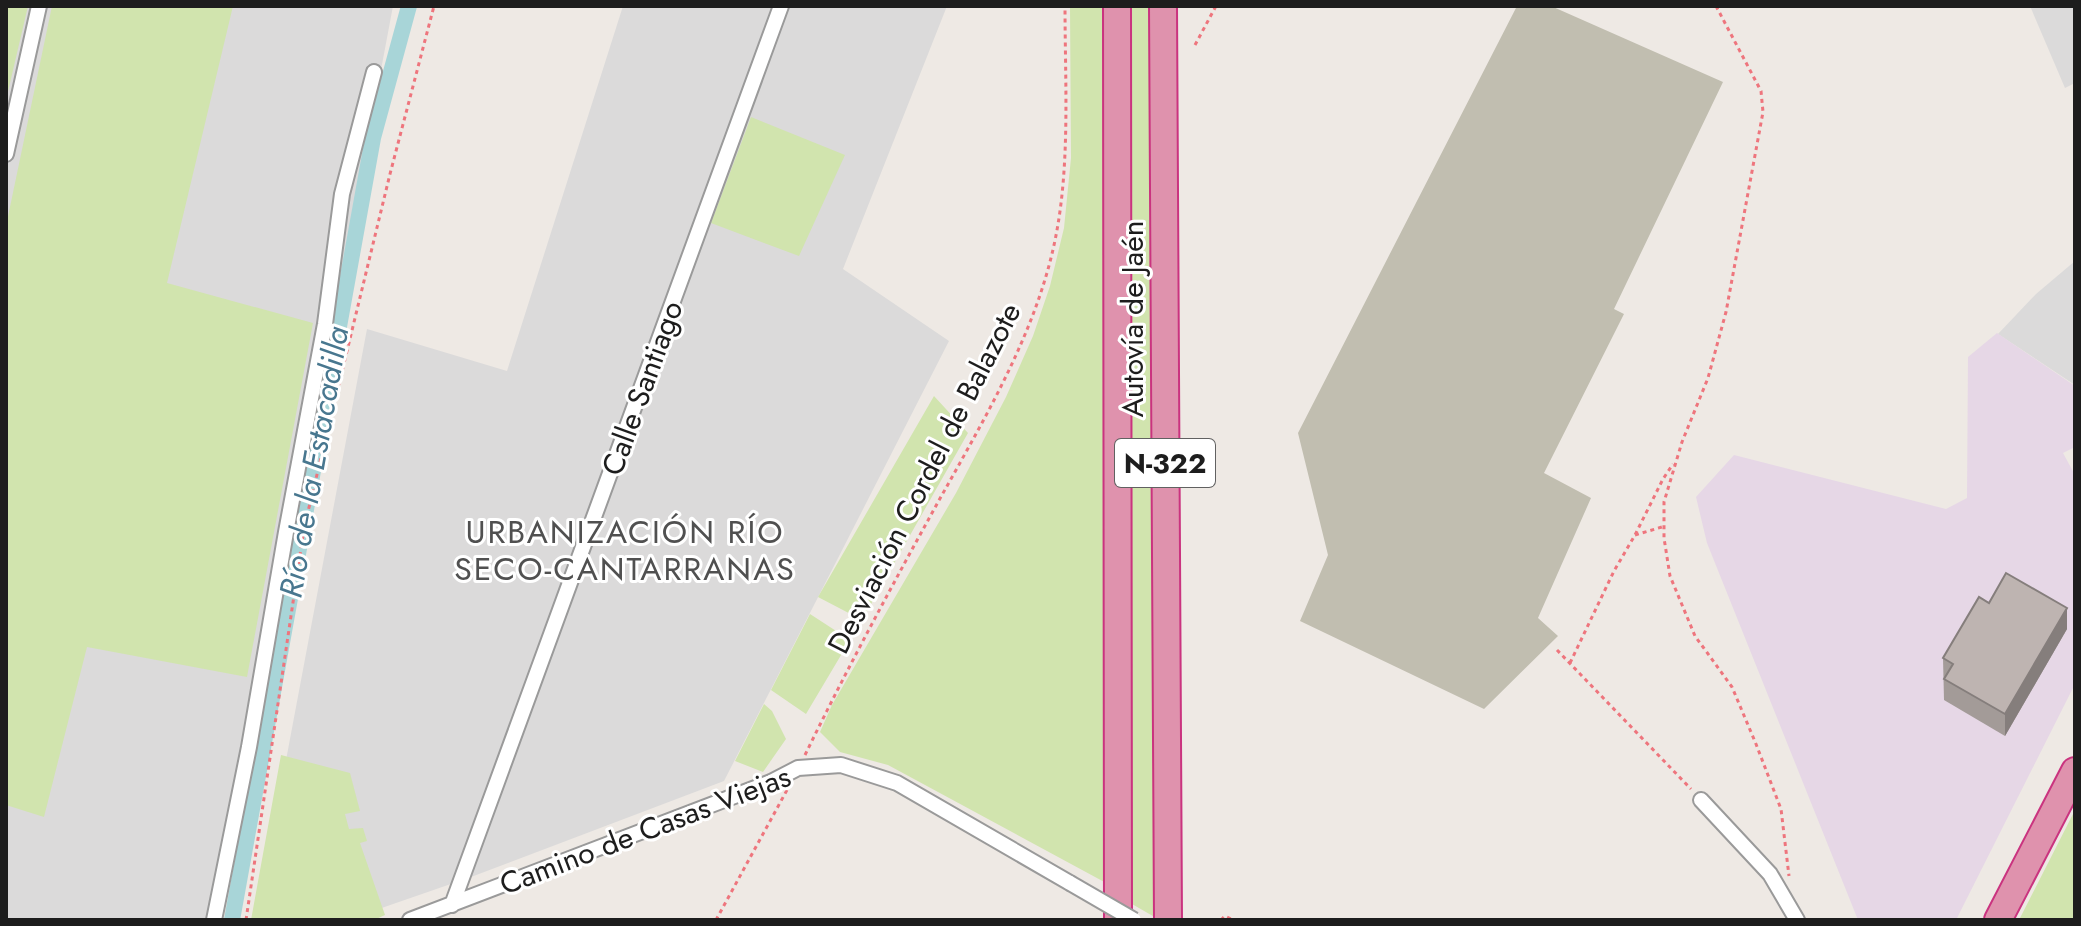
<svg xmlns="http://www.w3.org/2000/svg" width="2081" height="926" viewBox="0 0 2081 926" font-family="Jost,sans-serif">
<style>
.residential{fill:#dbdada}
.industrial{fill:#e6d7e6}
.construction{fill:#c1beb0}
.grass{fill:#d1e4ae}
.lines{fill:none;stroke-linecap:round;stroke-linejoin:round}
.canal{stroke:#a8d5d8;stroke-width:16}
.street-casing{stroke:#9a9a9a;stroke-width:18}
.highway-casing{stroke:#ca337f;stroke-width:30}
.path{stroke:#ee757d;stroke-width:3;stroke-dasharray:4 4;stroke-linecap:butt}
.street{stroke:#fff;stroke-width:14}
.highway{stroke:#df92ad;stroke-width:26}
.street-bridge-casing{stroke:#9a9a9a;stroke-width:18;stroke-linecap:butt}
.street-bridge{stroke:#fff;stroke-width:14}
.wall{fill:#a39b98}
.shaded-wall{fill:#857e7c}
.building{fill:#beb4b1;stroke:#857e7c;stroke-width:2}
.labels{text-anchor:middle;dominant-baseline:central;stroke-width:6;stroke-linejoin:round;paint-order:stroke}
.shield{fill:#fff;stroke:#616161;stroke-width:2}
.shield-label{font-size:28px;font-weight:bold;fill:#1d1d1d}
.street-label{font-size:30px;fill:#1d1d1d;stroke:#fff}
.water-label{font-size:32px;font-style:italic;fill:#48778f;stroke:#fff}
.neighbourhood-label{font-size:32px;letter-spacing:2px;fill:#505050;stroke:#fff}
</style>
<rect width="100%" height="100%" fill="#eee9e4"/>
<path class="residential" d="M6,6h387l-172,914h-215z
M623,6h324l-104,263 106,72 -225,440 -253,96 -124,43h-91l111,-591 140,42z
M2030,6h45v77l-10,5z
M2075,261v124l-77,-51 38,-40z"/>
<path class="industrial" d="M1997,333l78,53v61l-12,6 12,22v209l-119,236h-98l-151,-377 -11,-46 38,-42 212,54 21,-11 1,-141z"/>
<path class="construction" d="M1517,6h34l172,76 -109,227 10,5 -80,159 47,25 -53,120 20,18 -74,73 -184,-88 28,-66 -30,-122z"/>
<path class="grass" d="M6,6h22l-22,94z
M52,6h181l-66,277 146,40 -66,354 -160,-30 -43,170 -38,-12v-579z
M1070,6h33l5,878 -220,-119 -48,-13 -20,-20 12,-27 124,-212 50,-96 27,-61 17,-50 14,-58 7,-70z
M1126,6h27l5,913 -26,-15v-381z
M751,117l94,38 -46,101 -88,-33z
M934,396l34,37 -106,187 -44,-23z
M810,614l40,26 -44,74 -35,-24z
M764,704l8,7 14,28 -23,33 -28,-11z
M281,755l69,18 10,38 -15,3 4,15 14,-1 4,13 -7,2 25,72 -11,5h-123z
M2075,810v110h-56z"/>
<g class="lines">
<path class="canal" d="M232,920l141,-782 36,-132"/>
<g class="street-casing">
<path id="street" d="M6,154l33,-148
M1701,800l69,74 27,46
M452,905l329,-899
M214,920l35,-173 37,-215 39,-208 17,-130 32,-122
M410,920l361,-138 27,-14 43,-3 56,18 173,100"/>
</g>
<g class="highway-casing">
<path id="highway" d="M1117,6l1,914
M1163,6l5,914
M1998,920l77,-149"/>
</g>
<path class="path" d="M1716,6l45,85 2,21 -37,200 -18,66 -26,64 -18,60v36l6,38 25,60 37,51 24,57 25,65 8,67
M1195,45l21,-39
M1635,535l27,-8
M1557,650l134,139
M1570,663l44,-92 21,-36 28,-56 10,-15
M805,755c40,-82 83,-162 127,-242 49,-89 107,-182 125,-283 13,-72 8,-151 8,-224
M246,920l58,-392 86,-354 44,-168
M716,920l71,-130
M1221,920l4,-4 8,4"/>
<use href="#street" class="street"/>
<use href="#highway" class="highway"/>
<g class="street-bridge-casing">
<path id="street-bridge" d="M1070,883l64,37"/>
</g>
<use href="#street-bridge" class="street-bridge"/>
</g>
<path class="wall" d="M1989,603l78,26 -62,107 -61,-36 -1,-42z"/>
<path class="shaded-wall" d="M2067,608v21l-62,107v-22z"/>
<path class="building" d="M2006,573l61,35 -62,106 -61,-35 9,-15 -10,-6 36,-61 10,6z"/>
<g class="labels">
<rect class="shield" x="1115" y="439" width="100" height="48" rx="6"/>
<g class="shield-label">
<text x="1165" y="463">N-322</text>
</g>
<g class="street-label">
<text transform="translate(1132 319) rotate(-90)">Autovía de Jaén</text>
<text transform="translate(642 388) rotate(-70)">Calle Santiago</text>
<text transform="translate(924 478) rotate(-63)">Desviación Cordel de Balazote</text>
<text transform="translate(645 830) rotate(-21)">Camino de Casas Viejas</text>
</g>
<g class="water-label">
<text transform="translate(314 462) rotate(-80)">Río de la Estacadilla</text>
</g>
<g class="neighbourhood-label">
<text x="625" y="532">URBANIZACIÓN RÍO<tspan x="625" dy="37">SECO-CANTARRANAS</tspan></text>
</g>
</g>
<rect width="2081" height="926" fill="none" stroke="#1d1d1d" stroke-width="16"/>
</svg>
